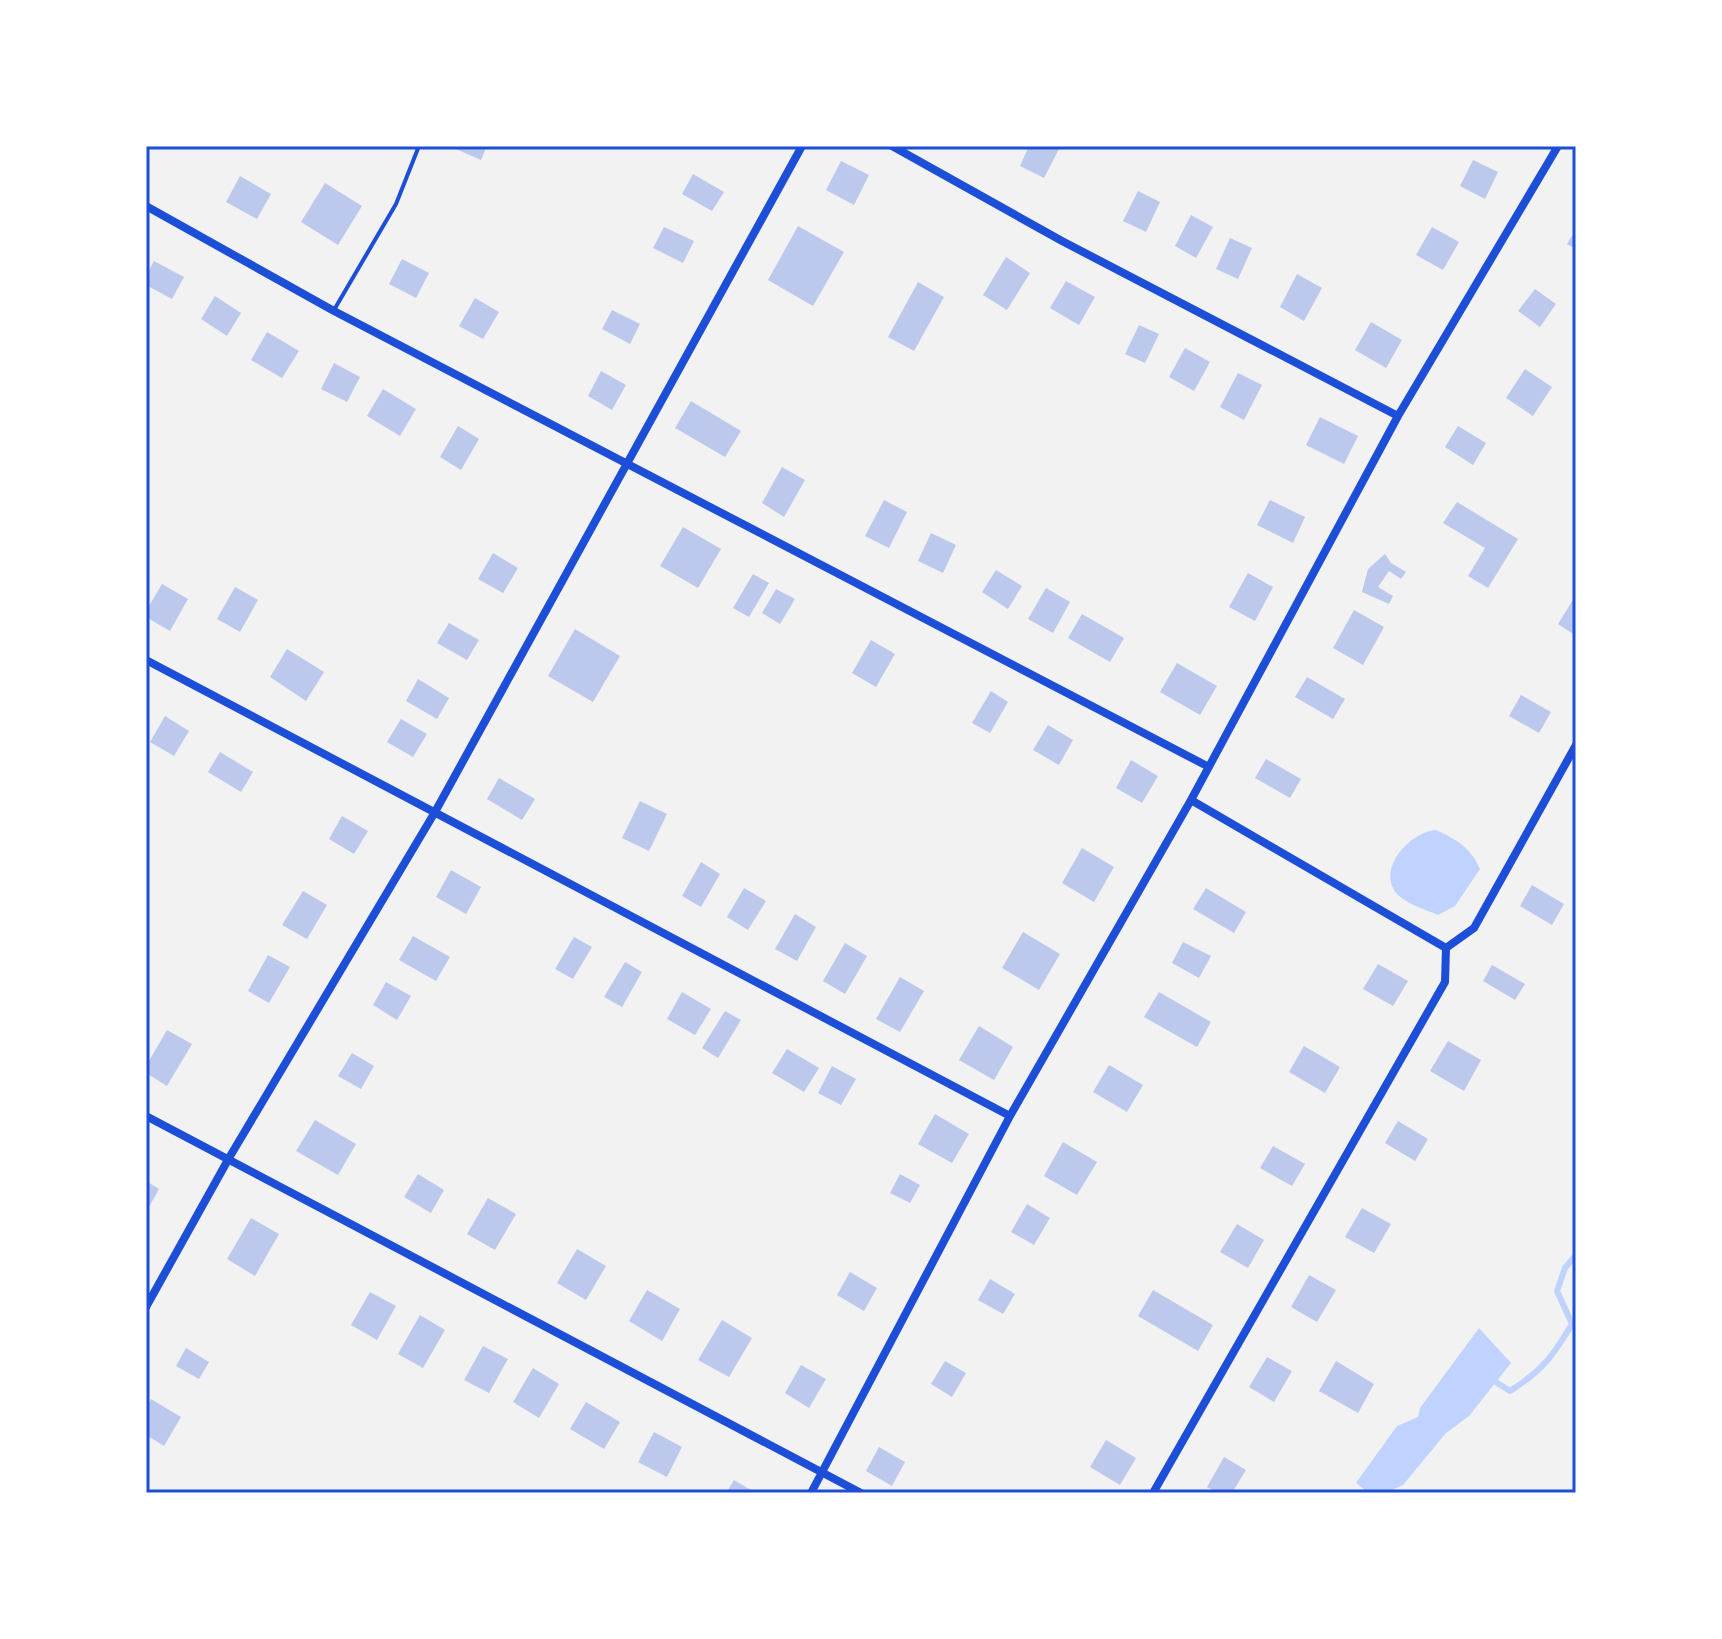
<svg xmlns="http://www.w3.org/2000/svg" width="1722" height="1639" viewBox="0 0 1722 1639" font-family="Commissioner,sans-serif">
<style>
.water{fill:#bfd3fe}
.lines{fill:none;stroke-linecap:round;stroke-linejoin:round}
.stream{stroke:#bfd3fe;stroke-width:6}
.building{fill:#bdc9ec}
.service{stroke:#1d4ed8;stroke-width:4}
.minor{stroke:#1d4ed8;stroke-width:8}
.neatline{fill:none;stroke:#1d4ed8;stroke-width:3}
</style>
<rect width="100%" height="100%" fill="#f2f2f2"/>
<path class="water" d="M1436,830c20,9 35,18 44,39l-25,37 -17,9c-12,-5 -31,-11 -40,-20 -24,-25 13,-64 38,-65z
M1479,1328l32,35 -42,53 -23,17 -43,52 -18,8h-16l-13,-10 41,-57 21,-9 2,-9z"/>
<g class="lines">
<path class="stream" d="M1488,1377l22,14c32,-20 43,-35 62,-67l-15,-33 8,-23 11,-13"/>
</g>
<path class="building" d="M449,146h38l-6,14z
M1029,146l30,3 -15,29 -24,-12z
M1473,160l25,12 -13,27 -25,-13z
M841,161l28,14 -15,30 -28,-15z
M693,174l31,18 -12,19 -30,-17z
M240,176l31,18 -14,25 -31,-17z
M325,183l37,23 -24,39 -37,-23z
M1138,191l22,11 -14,30 -23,-11z
M1191,215l22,12 -17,31 -21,-12z
M798,226l46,26 -31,54 -45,-26z
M664,227l30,14 -11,22 -30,-15z
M1432,227l27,15 -16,28 -27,-15z
M1576,229v20l-9,-5z
M1230,238l22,10 -14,31 -22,-10z
M1006,257l24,16 -23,37 -24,-15z
M402,259l27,14 -13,25 -27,-14z
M154,261l30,16 -12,22 -26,-14v-9z
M1297,274l25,14 -18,33 -24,-14z
M1066,281l29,16 -16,28 -29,-17z
M918,282l26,15 -30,54 -26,-14z
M1535,289l21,15 -16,23 -22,-16z
M215,296l26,17 -14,23 -26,-17z
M475,298l24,14 -16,27 -24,-13z
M612,310l28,14 -10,20 -28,-15z
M1371,322l31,18 -16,28 -31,-18z
M1139,325l20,9 -14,29 -20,-9z
M267,332l32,19 -17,27 -31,-18z
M1185,348l25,14 -16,29 -25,-14z
M334,363l26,14 -13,25 -26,-13z
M1525,369l27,18 -19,29 -27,-18z
M601,371l25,14 -14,25 -24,-14z
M1238,373l24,12 -18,35 -24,-13z
M383,389l33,20 -16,27 -33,-20z
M691,401l50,30 -16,26 -50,-29z
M1320,417l38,19 -14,28 -38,-19z
M458,426l21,13 -18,31 -21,-13z
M1458,426l28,17 -13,22 -28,-18z
M782,467l23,13 -21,37 -22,-14z
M884,500l23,12 -18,36 -24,-12z
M1270,500l35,17 -12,26 -36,-18z
M1457,502l61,37 -30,49 -20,-12 17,-28 -42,-25z
M683,527l38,22 -23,39 -38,-22z
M931,533l25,12 -13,28 -25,-12z
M493,553l25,15 -15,25 -25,-14z
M1385,554l6,9 15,9 -5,7 -12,-8 -11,16 15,9 -4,8 -27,-12 6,-23z
M996,570l26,16 -14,23 -26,-17z
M1248,573l25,14 -18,34 -26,-14z
M753,574l16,9 -20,34 -16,-9z
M162,584l26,15 -18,32 -24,-14v-6z
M235,587l23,13 -18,32 -23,-13z
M1046,588l24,14 -17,31 -25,-14z
M776,589l19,10 -15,25 -18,-11z
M1576,595v41l-18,-12z
M1354,610l30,17 -21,38 -30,-17z
M1082,614l42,24 -14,24 -42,-24z
M449,623l30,17 -12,20 -30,-17z
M575,629l45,27 -27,46 -45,-26z
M871,640l24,14 -19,33 -24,-14z
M287,649l37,23 -18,29 -36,-24z
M1177,663l40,23 -17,29 -40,-23z
M1307,677l38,22 -12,20 -38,-22z
M418,679l31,19 -12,21 -31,-18z
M991,691l17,11 -18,31 -18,-10z
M1521,695l30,17 -12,21 -30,-17z
M165,716l24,15 -15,25 -24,-14z
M401,719l26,15 -14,23 -26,-15z
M1048,725l25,15 -14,25 -26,-15z
M220,752l33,20 -12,20 -33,-20z
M1266,759l35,20 -11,19 -35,-20z
M1131,760l27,16 -16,27 -26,-15z
M499,778l36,21 -13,21 -35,-21z
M640,801l27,13 -18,37 -27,-13z
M342,816l26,15 -14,23 -25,-15z
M1082,848l32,19 -20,35 -32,-19z
M701,862l19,12 -19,33 -19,-11z
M451,870l30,17 -15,27 -30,-17z
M1532,885l32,19 -12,21 -32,-19z
M744,888l22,13 -18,29 -21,-13z
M1206,888l40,24 -12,21 -41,-24z
M303,891l24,14 -20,34 -25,-14z
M795,914l21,13 -19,34 -22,-12z
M1023,932l37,22 -21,36 -37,-22z
M413,936l37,21 -14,24 -37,-21z
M574,937l18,10 -19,32 -18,-10z
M1183,942l28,14 -12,22 -27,-15z
M845,943l22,13 -22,38 -22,-13z
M268,955l22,12 -21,36 -21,-12z
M625,962l17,10 -20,35 -18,-10z
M1378,964l30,17 -15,25 -30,-17z
M1492,965l33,19 -10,16 -32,-19z
M900,977l24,14 -24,41 -24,-13z
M386,982l25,14 -14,24 -24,-15z
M682,992l29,17 -16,26 -28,-16z
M1159,992l52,30 -14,25 -53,-30z
M725,1011l16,9 -23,38 -16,-10z
M979,1026l34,21 -19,33 -35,-20z
M167,1030l25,14 -25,42 -21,-13v-7z
M1448,1041l33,19 -17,31 -34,-20z
M1304,1046l36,21 -15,26 -36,-21z
M787,1049l32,19 -15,24 -32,-19z
M352,1053l22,13 -13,23 -23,-13z
M1109,1065l34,20 -16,27 -34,-20z
M832,1066l24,13 -15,26 -23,-12z
M935,1114l34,20 -17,29 -34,-19z
M315,1120l41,24 -18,31 -42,-24z
M1398,1121l30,18 -13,22 -30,-18z
M1063,1142l34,20 -20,33 -33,-19z
M1273,1146l32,18 -13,22 -32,-18z
M418,1174l26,16 -13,23 -27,-16z
M900,1174l20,11 -10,18 -20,-10z
M146,1181l13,8 -13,23z
M488,1198l28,16 -21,36 -28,-16z
M1027,1204l23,14 -16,27 -23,-13z
M1362,1208l29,16 -17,29 -29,-16z
M251,1218l28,16 -24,42 -28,-17z
M1237,1224l27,16 -16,28 -28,-16z
M577,1249l29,17 -20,34 -29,-17z
M850,1272l27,16 -13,23 -27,-16z
M1309,1275l27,15 -19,32 -26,-15z
M990,1279l25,15 -12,20 -25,-14z
M647,1290l33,19 -18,32 -33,-20z
M1153,1290l60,35 -15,26 -60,-35z
M370,1292l26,14 -19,34 -26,-15z
M420,1315l25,15 -22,38 -25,-14z
M722,1320l30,18 -23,39 -31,-17z
M483,1346l25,13 -19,34 -25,-13z
M186,1348l23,14 -10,17 -23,-13z
M1267,1357l25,14 -18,31 -25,-15z
M945,1361l21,12 -14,24 -21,-13z
M1336,1361l38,23 -16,29 -39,-22z
M801,1365l25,14 -17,29 -24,-15z
M533,1368l26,16 -20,34 -26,-16z
M151,1399l30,18 -17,29 -18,-11v-27z
M586,1402l34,20 -16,27 -34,-20z
M654,1432l28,15 -15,30 -29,-15z
M1106,1440l30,18 -16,27 -30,-18z
M879,1447l26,15 -13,24 -26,-15z
M1224,1457l22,13 -14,23h-14l-11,-6z
M734,1480l22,13h-30z"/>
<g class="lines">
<path class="service" d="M334,310l62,-106 23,-58"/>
<path class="minor" d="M892,146l170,95 336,175
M146,206l188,105 875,456
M146,660l864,456
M1191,800l255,148
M146,1116l715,377
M146,1307l83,-149 206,-346 367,-666
M811,1493l199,-377 181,-316 207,-384 160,-270
M1153,1493l292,-511 1,-34 28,-20 102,-183"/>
</g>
<rect width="1722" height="1639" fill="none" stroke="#ffffff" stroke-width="296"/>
<rect x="148" y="148" width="1426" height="1343" class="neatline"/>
</svg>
